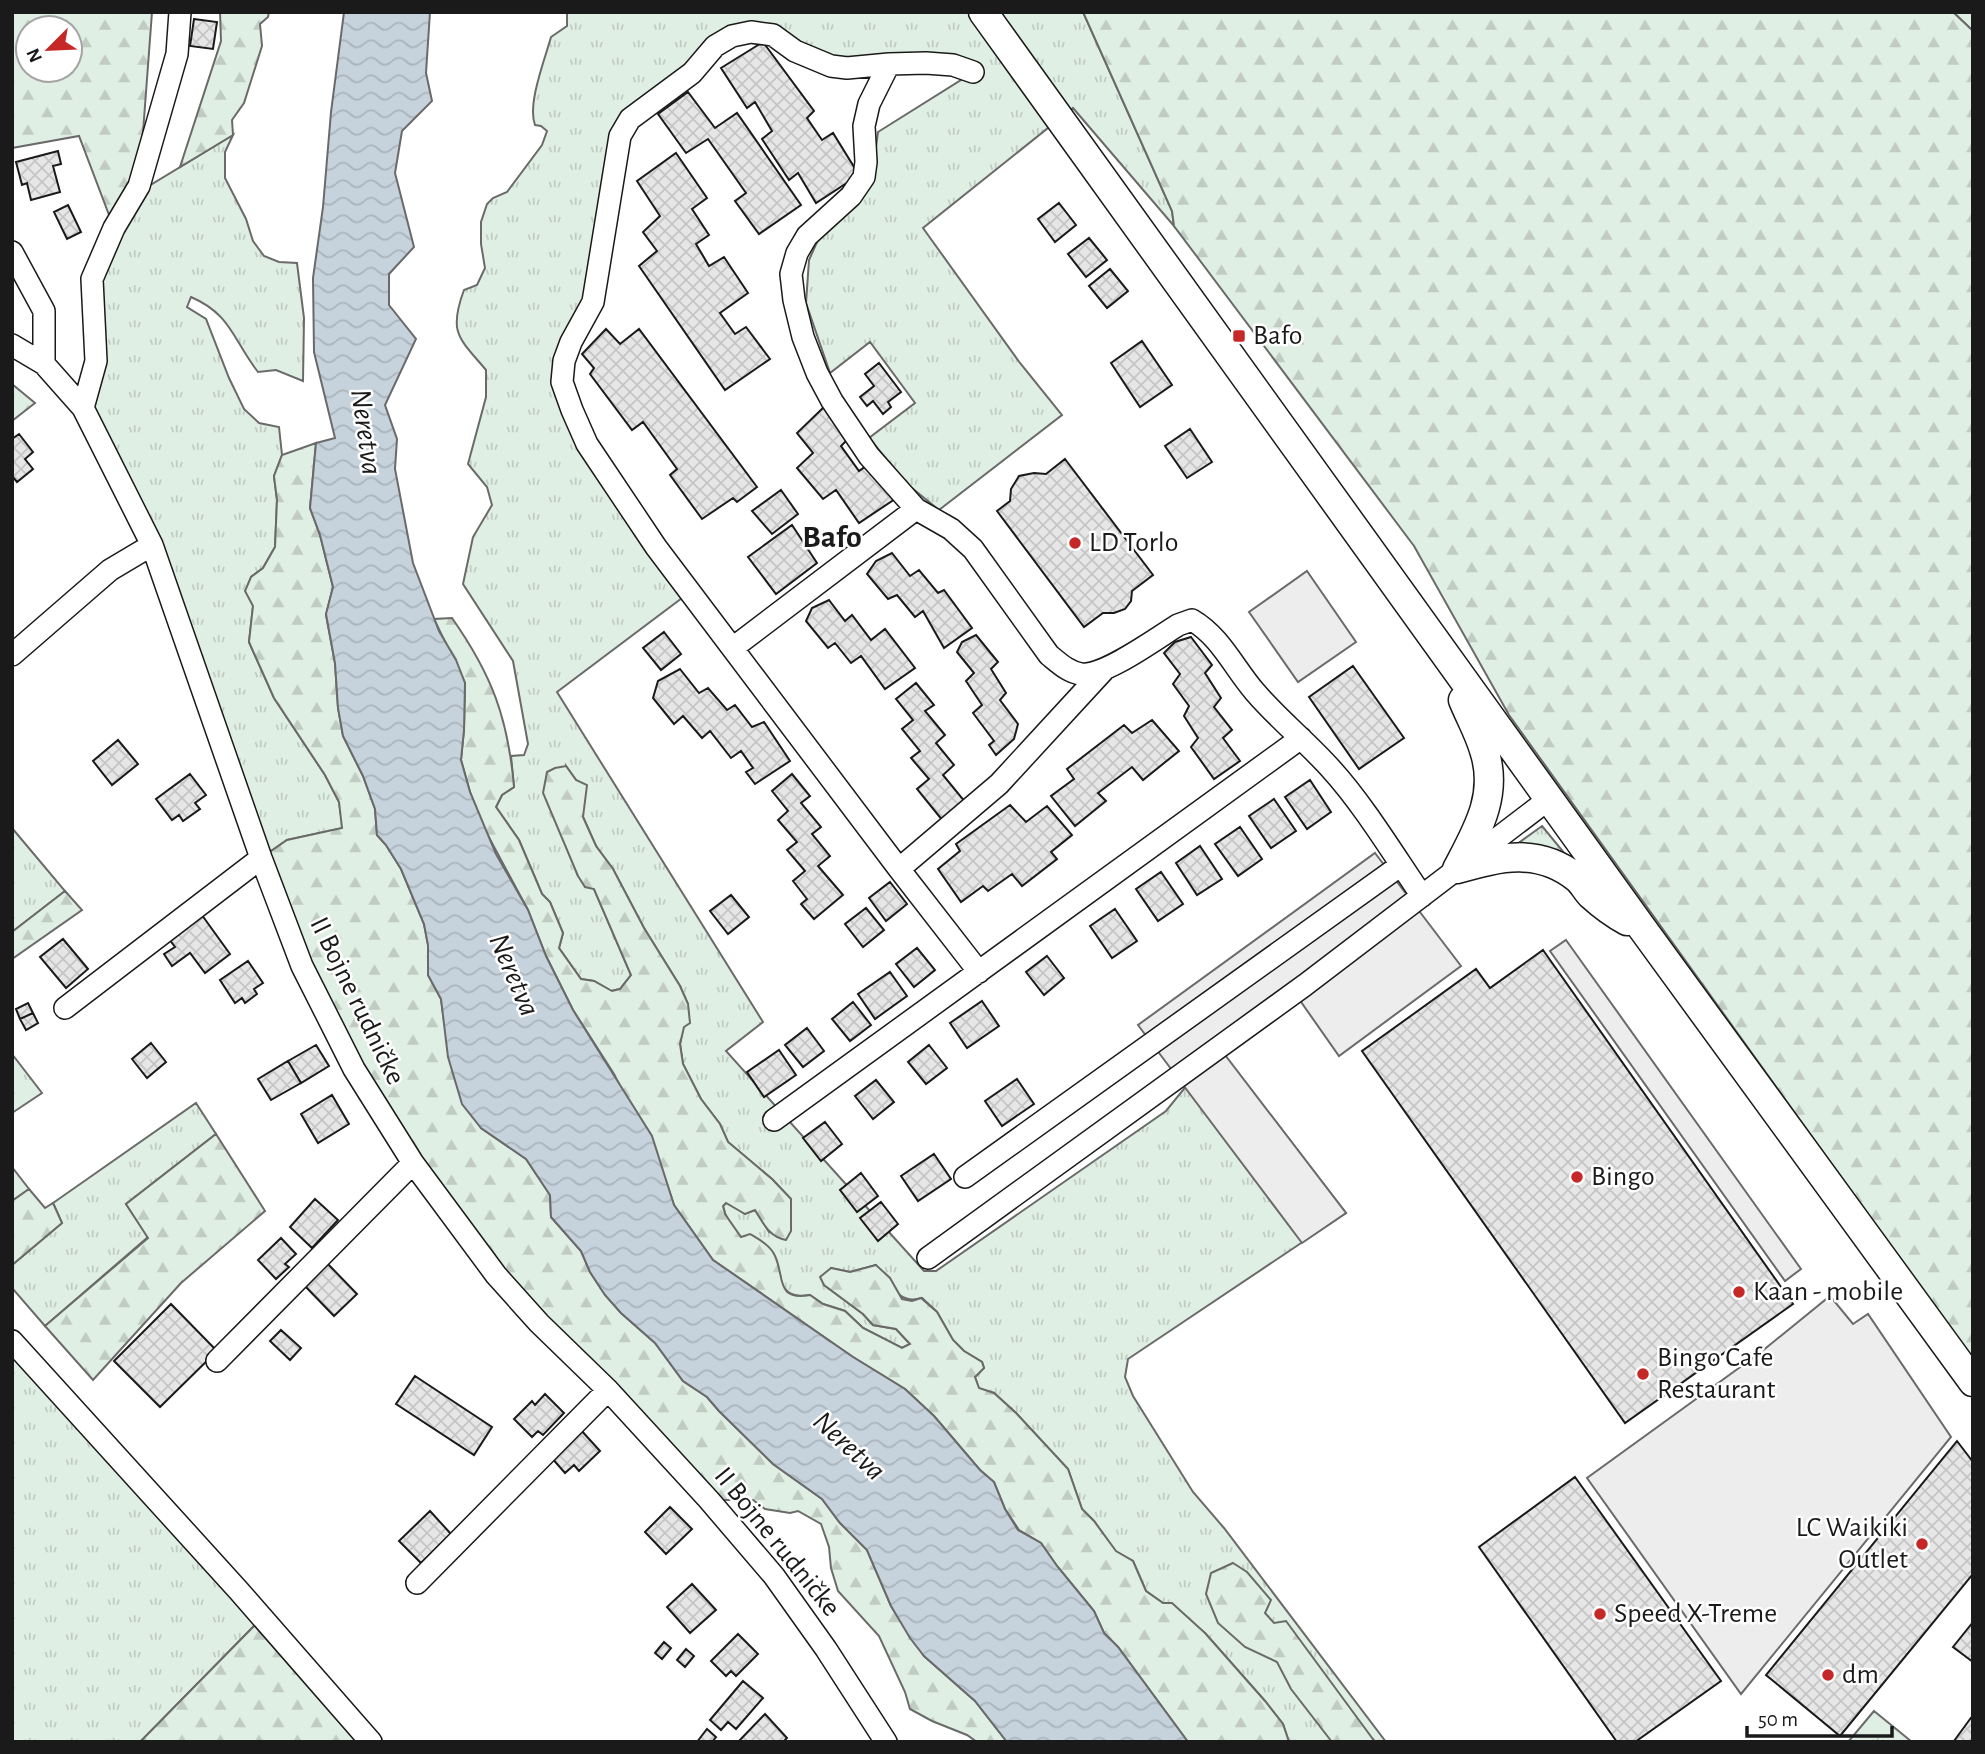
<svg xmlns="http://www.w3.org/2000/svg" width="1985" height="1754" viewBox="0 0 1985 1754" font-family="'Alegreya Sans',sans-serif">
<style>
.grass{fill:url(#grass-tufts);stroke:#6a6a6a;stroke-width:2}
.forest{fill:url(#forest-firs);stroke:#6a6a6a;stroke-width:2;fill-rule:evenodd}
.parking{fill:#ededed;stroke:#6a6a6a;stroke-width:2}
.water{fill:url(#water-waves);stroke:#6a6a6a;stroke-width:2}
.building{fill:url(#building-cross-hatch);stroke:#1a1a1a;stroke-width:2}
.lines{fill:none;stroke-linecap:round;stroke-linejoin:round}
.minor-casing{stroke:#1a1a1a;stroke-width:24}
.major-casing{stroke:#1a1a1a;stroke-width:31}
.minor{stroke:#fff;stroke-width:21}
.major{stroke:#fff;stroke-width:28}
.poi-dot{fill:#c62828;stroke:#fff;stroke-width:2.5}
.labels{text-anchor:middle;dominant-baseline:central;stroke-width:5;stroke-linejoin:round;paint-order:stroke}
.poi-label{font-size:28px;fill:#1a1a1a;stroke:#fff;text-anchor:start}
.street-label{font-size:28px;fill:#1a1a1a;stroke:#fff}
.water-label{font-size:30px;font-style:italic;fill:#1a1a1a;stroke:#fff}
.quarter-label{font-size:32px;font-weight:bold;fill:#1a1a1a;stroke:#fff}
</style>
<defs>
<pattern id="grass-tufts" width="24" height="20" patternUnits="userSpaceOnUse" patternTransform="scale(1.75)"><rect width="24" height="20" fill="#e0efe3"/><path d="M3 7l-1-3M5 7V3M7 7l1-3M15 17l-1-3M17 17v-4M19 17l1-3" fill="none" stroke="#c0ccc2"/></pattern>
<pattern id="forest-firs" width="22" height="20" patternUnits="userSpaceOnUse" patternTransform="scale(1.75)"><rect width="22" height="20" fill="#e0efe3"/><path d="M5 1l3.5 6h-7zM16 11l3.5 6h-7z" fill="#c0ccc2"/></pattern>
<pattern id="water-waves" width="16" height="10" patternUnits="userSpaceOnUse" patternTransform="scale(1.75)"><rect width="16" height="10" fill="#c6d2dc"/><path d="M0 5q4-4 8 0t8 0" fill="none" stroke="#aab4bc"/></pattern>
<pattern id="building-cross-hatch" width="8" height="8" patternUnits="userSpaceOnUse" patternTransform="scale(1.75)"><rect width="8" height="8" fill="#e6e6e6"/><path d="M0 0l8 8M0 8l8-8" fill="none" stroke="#c5c5c5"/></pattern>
</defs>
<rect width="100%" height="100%" fill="#fff"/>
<path class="grass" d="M567,12h516l89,199 2,15 -101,-118 -150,120 97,135 42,52 -123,95 -32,-26 -38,-46 46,-35 -45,-61 -40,31 -24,-70 3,-43 13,-29 31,-26 18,-20 7,-53 94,-59 -125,-5 -96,-36 -121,87 -32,159 -27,64 1,68 118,182 -133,100 206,330 -37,29 198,220h12l230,-160 52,-64 128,166 -218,146 -3,18 8,19 60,96 31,36 162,214h-97l-6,-18 -18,-23 -60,-68 -59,-42 -13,-30 -17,-9 -22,-31 -12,-12 -14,-40 -52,-56 -22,-20 -15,-4 -4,-12 9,-9 -2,-6 -18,-11 -11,-11 -16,-28 -15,-14c-24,8 -33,-16 -46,-33l-26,7 -19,-4 -7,17 39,29 10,11 23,4 14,15 -8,4 -39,-20 -18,-17 -22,-7 -13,-9c-17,3 -30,-3 -30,-22 -19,-18 -52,-40 -57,-67l4,-4 18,12 10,-4 14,22 22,-33 -19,-20 -44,-37 -8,-18 -19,-25 -18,-35 -3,-20 8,-40 -8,-18 -36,-58 -31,-59 -17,-23 -13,-29 -7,-37 -10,-14 3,87 9,23 16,13 37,86 -11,14 -9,2 -17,-10 -13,-2 -22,-31 4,-15 -13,-31 -8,-8 -23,-54 -23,-33 6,-12 12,-8 -3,-31 13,-1 4,-11 -15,-83 -50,-77 10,-47 19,-32 -5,-18 -19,-23 18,-67v-27c-27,-32 -38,-37 -22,-80l13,-5 8,-17 -4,-24v-22l6,-18 6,-6 14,-6 35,-47 5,-14 -6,-5 -6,-1c-8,-21 10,-66 16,-88l16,-11z
M1953,12h20v19z
M233,135l-8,17v26l21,41 7,22 11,15 15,6 18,1 7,55 -1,63 -27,-11 -18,2c-25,-32 -27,-58 -67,-75l-4,10 19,12 23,59 15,31 15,14 20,4 3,28 -8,21 3,24 -2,47 -12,21 -12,9 2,29 -4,36 25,56 51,77 14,27 4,26 -56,12 -26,18 -63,-184 -115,-266 10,-102 46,-120 13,-2z
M1542,826l28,34 -57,-13z
M12,828l53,63 -53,41z
M12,1054l30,39 -30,20z
M196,1103l20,31 -90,70 22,33 -103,89 -33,-38v-23l50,-42 -9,-20z
M12,1167l17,22 -17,12z
M12,1352l247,269 -119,121h-128z
M1874,1711l38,31h-64z"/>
<path class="forest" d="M12,12h140l-13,174 -25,42 -35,-92 -67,12zM28,28h42v42h-42z
M220,12h49l-1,5 -8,7 2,22 -18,57 -12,17 1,15 -53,32 41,-126z
M1083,12h870l20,19v1330l-464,-646 -95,-169 -240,-320 -2,-15z
M12,384l23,19 -23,18z
M316,443l-6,65 10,27 13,52 -7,28 9,48 3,45 5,28 20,40 12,33 2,26 9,10 15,24 23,55 4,21v30l13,24 3,22 37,107 45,31 24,36 1,22 30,34 9,21 15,23 16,18 34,30 28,38 24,16 12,14 54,53 49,35 18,24 27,27 24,56 33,50 51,45 32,41h-30l-10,-7 -35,-14 -22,-12 -5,-17 -26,-56 -41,-45 -7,-23 -2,-21 -8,-23 -23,-13 -8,2 -25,-4 -12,-9h-44l-170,-177 -185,-254 -93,-211 26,-18 55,-12 -3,-26 -14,-27 -51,-77 -25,-56 4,-36 -8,-15 6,-14 12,-9 12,-21 2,-47 -3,-24 8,-21z
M452,618c40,57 56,100 62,169l-12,8 -6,12 23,33 23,54 8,8 13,31 -4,15 22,31 13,2 18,10 8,-2 11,-14 -37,-86 -9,-2 -7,-11 -35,-83 4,-21 8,-4 11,-2 10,14 11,5 -4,32 13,29 17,23 31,59 36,58 8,18 2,19 -6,4 -4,17 3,20 18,35 19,25 8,18 44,37 19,20v32l-5,9c-17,-3 -22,-16 -31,-30l-10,4 -19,-11 -3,3 2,8 16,23 9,-3c10,6 21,12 25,22 10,21 0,45 35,39l13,9 22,7 18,17 39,20 8,-4 -14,-15 -23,-4 -10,-11 -39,-29 -4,-8 11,-9 19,4 26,-7 14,13 12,21 10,2 9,-3 16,14 16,28 11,11 18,11 2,6 -9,9 4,11 15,5 22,20 52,56 14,40 12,12 22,30 17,10 13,30 17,12h9l33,30 60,68 18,23 6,18h-101l-70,-95 -14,-14 -10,-22 -37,-45 -16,-23 -22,-13 -14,-21 -11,-27 -14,-12 -46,-54 -29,-27 -52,-32 -140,-97 -39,-55 -9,-27 -51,-104 -41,-64 -27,-54 -18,-46 -43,-80 -15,-38 -9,-32 3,-30 1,-47 -31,-64z
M65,891l17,19 -70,49v-27z
M216,1134l49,77 -84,72 -88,97 -48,-54 103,-88 -22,-34z
M29,1189l16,19 8,-5 9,20 -50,42v-64z
M1233,1563l14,9 24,28 -6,13 9,10 12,-2 89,121h-43l-41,-53 -14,-27 -32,-15 -27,-24 -12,-29 5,-21z
M259,1621l98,116 -5,5h-212z"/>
<path class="parking" d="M1307,571l49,71 -58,40 -49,-70z
M1375,853l86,113 -122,90 -45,-64 -75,55 127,166 -44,30 -164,-218z
M1566,940l235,329 -16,12 -235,-330z
M1830,1296l23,28 15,-10 83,123 -210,257 -154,-216 174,-126z"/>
<path class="water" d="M344,12h86l-4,61 6,28 -30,30 -7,42 19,74 -25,27v31l27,34 -31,66 12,34 -2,30 18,94 26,68 17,29 9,23 -1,47 -3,30 9,32 26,62 32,56 18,46 27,54 79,126 22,69 39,55 140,97 52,32 29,27 46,54 14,12 11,27 13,21 23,13 16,23 37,45 10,22 14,14 70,95h-181l-32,-41 -51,-45 -14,-18 -19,-32 -24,-56 -27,-27 -18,-24 -49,-35 -54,-53 -12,-14 -24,-16 -28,-38 -34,-30 -16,-18 -15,-23 -9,-21 -30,-34 -1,-22 -24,-36 -45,-31 -19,-24 -14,-47 -7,-58 -13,-24v-30l-4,-21 -23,-55 -15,-24 -9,-10 -2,-26 -12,-33 -20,-40 -5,-28 -3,-45 -9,-49 7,-27 -13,-52 -10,-27 6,-65 19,-5 -21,-86 -1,-74 10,-71 8,-95z"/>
<path class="building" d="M194,19l23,3 -4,27 -23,-3z
M763,42l51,69 -7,7 15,22 11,-7 26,42 -43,28 -18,-30 -9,7 -27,-41 10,-8 -17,-29 -8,6 -26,-40z
M688,92l27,36 22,-15 64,92 -42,29 -24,-33 11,-8 -38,-54 -22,14 -28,-39z
M58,151l3,13 -8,2 7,26 -29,8 -4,-17 -5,2 -6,-23z
M676,153l31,45 -15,11 17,26 -13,9 13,22 15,-9 24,36 -28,20 15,21 11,-7 24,32 -45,31 -86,-124 18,-15 -14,-19 17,-16 -23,-35z
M1059,203l17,22 -21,17 -17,-23z
M68,205l13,27 -14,7 -13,-27z
M1089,238l18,22 -21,17 -18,-23z
M1110,269l18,22 -21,17 -18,-22z
M606,329l14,15 19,-15 118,158 -20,15 -4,-4 -31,21 -32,-44 7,-6 -34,-47 -11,8 -42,-56 4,-6 -12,-14z
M1142,341l30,44 -32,22 -29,-44z
M879,363l22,29 -13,10 3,5 -8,7 -10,-13 -6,5 -7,-9 14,-11 -9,-12z
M826,405l24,32 -9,9 18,25 10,-7 26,35 -36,24 -23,-33 -13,9 -26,-31 16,-15 -16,-20z
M1190,429l22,33 -25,16 -22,-32z
M19,434l14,18 -8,7 8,10 -16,13 -5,-6v-37z
M1065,459l88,116 -21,16 -1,10 -6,8 -11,4h-11l-19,14 -87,-116 13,-10 1,-12 8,-13 15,-3 12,1z
M781,490l17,24 -26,20 -20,-23z
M792,525l25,38 -41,31 -28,-37z
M892,553l18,23 9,-6 19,23 6,-3 28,38 -28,20 -21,-37 -8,6 -18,-22 -9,4 -21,-25 9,-13z
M829,600l16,21 7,-6 19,25 14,-11 30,39 -30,21 -24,-33 -10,7 -16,-20 -7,5 -22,-27 6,-13z
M664,632l17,22 -20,16 -18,-22z
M976,635l22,27 -7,7 15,24 -6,7 18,24 -4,15 -18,16 -7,-10 5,-4 -21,-28 9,-8 -16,-24 8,-8 -17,-21 5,-10z
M1191,637l21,28 -7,8 16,25 -7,9 18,23 -9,8 17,23 -26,18 -23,-32 7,-9 -14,-22 5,-10 -16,-22 7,-10 -16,-21 11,-11z
M1353,666l51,72 -45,31 -50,-72z
M680,669l19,24 9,-5 19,22 8,-5 17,22 12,-5 26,39 -35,23 -9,-12 7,-4 -12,-17 -10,7 -21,-27 -8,7 -19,-22 -9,8 -21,-26 5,-17z
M916,683l18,22 -9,6 20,24 -9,8 18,22 -11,10 23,28 -23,18 -26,-32 12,-10 -18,-21 9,-7 -18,-22 11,-9 -17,-21z
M1152,720l27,31 -36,29 -11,-13 -34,26 8,8 -31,25 -24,-30 23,-17 -7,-10 57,-44 8,8z
M118,740l20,24 -26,21 -19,-24z
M190,774l16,21 -11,8 5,6 -17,12 -4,-6 -7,5 -16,-21z
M792,774l18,22 -9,7 20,24 -9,7 18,22 -12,10 25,29 -29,24 -13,-15 6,-5 -14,-18 12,-10 -18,-21 10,-8 -19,-22 10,-9 -16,-20z
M1310,780l21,32 -24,17 -22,-32z
M1274,799l22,32 -25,17 -22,-32z
M1010,805l16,17 21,-16 25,29 -21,17 6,7 -35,27 -10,-12 -24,17 -5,-5 -22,16 -23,-33 22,-18 -4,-7z
M1240,827l22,32 -24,17 -23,-32z
M1200,846l22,33 -25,16 -21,-32z
M1161,872l22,32 -25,17 -22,-32z
M890,882l17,22 -21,17 -17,-23z
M731,895l18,22 -21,17 -18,-23z
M866,908l18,22 -21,17 -18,-23z
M1115,909l22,32 -25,17 -22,-32z
M199,911l31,43 -25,19 -15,-20 -18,13 -8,-12 11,-7 -9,-12z
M63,939l25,30 -22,19 -26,-31z
M917,948l18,22 -21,17 -18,-23z
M1543,950l250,354 -168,119 -263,-372 114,-82 14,19z
M1047,956l17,22 -20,17 -18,-23z
M248,961l15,22 -9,6 3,5 -12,9 -3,-5 -7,5 -15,-23z
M890,972l17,24 -32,23 -17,-25z
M982,1001l17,25 -32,22 -17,-25z
M853,1002l18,23 -21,16 -18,-22z
M28,1003l5,10 -13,6 -4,-10z
M33,1013l5,10 -12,7 -6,-11z
M807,1028l17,23 -21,16 -18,-22z
M151,1043l15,19 -19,16 -15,-19z
M316,1045l13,21 -28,17 -13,-22z
M929,1045l18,23 -21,16 -18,-22z
M779,1050l17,25 -32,22 -17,-25z
M288,1061l13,22 -30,17 -13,-21z
M1017,1079l17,25 -32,22 -17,-25z
M876,1080l18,22 -21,17 -18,-23z
M332,1095l17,29 -31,19 -17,-29z
M825,1122l17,22 -21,17 -18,-23z
M934,1154l17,25 -33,22 -17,-25z
M861,1173l17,23 -21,16 -17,-22z
M315,1199l23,21 -26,28 -22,-21z
M881,1202l17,22 -20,17 -18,-23z
M281,1238l15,16 -11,10 4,3 -13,12 -18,-19z
M326,1262l31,32 -23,22 -31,-32z
M171,1304l46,47 -57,56 -46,-46z
M281,1330l20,18 -11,12 -20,-19z
M415,1376l77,51 -18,28 -78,-51z
M545,1394l19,19 -21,22 -5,-4 -6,6 -18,-18 18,-18 3,4z
M580,1429l20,22 -21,20 -5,-6 -9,8 -14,-16z
M1957,1441l16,21v112l-133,162 -74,-61z
M1575,1477l146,204 -86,61h-18l-138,-195z
M670,1507l22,22 -26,25 -21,-22z
M430,1511l21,23 -30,29 -22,-22z
M692,1584l24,26 -26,23 -23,-26z
M1973,1622v40l-20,-15z
M738,1634l20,20 -22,22 -5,-5 -5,5 -15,-15z
M664,1642l7,6 -9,11 -7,-6z
M686,1649l8,7 -9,11 -8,-7z
M743,1681l20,17 -27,31 -8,-7 -7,8 -11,-10z
M765,1714l22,24 -4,4h-45z
M1973,1715v27h-19v-1z
M707,1729l9,8 -4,5h-15z"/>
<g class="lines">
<g class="minor-casing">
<path id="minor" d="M889,64l-20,40 -5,22 2,36 -2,15 -13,19 -44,40 -10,17 -6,21 3,26 9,37 14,36 15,28 37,55 47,53 35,20 22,20 76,106c10,8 19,17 32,19 23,3 76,-36 97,-49l14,-5c29,17 42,48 63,72 24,28 52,50 76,77 32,35 63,86 91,127
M973,72l-20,-7 -27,-2 -37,1 -42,4 -16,-2 -36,-15 -22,-16 -22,-3 -19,4 -17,10 -23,27 -62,46 -10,17 -27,166 -22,40 -7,19 -2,21 10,28 15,34 69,103 243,322 80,103
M12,252l32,59v53
M12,345l32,19 39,44 69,137 109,313 41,108 52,103 59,94 83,112 43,48 69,67 101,110 65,76 52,73 60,93
M83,408l13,-47 -4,-82 22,-51 25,-42 38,-132 3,-42
M734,647l182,-138
M12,655l98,-85 42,-25
M899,869l100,-85 104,-113
M65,1008l196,-150
M774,1120l527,-382
M965,1177l436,-312
M928,1258l377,-273 244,-186
M12,1341l227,250 132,151
M217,1361l196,-198
M417,1583l191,-193"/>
</g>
<g class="major-casing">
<path id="major" d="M983,12l659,916 331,454
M1457,869c20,-38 42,-74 27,-119 -5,-17 -14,-33 -21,-50
M1457,869c43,-12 81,-22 120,9 6,5 9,12 14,17 11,10 23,19 36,26"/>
</g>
<use href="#minor" class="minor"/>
<use href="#major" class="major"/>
</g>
<g class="poi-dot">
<rect x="1232" y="329" width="14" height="14" rx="3.5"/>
<circle cx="1075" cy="543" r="7"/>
<circle cx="1577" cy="1177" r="7"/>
<circle cx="1739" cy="1292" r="7"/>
<circle cx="1643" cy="1374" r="7"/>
<circle cx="1922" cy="1544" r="7"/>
<circle cx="1600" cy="1614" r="7"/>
<circle cx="1828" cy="1675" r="7"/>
</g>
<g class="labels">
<g class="poi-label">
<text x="1253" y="336">Bafo</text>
<text x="1089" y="543">LD Torlo</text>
<text x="1591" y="1177">Bingo</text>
<text x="1753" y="1292">Kaan - mobile</text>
<text x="1657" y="1358">Bingo Cafe<tspan x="1657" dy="32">Restaurant</tspan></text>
<text x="1908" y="1528" text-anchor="end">LC Waikiki<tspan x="1908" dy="32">Outlet</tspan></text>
<text x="1614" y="1614">Speed X-Treme</text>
<text x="1842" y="1675">dm</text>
</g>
<g class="street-label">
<text transform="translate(357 1001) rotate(64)">II Bojne rudničke</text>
<text transform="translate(777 1542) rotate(51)">II Bojne rudničke</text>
</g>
<g class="water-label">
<text transform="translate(366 432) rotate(82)">Neretva</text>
<text transform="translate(514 975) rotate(67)">Neretva</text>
<text transform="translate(849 1446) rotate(43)">Neretva</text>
</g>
<g class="quarter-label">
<text x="832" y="537">Bafo</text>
</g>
</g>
<rect width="1985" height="1754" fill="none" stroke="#1a1a1a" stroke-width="28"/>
<g transform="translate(49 49) rotate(246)"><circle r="33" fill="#ffffff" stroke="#a3a3a3" stroke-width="2"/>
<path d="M0-5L12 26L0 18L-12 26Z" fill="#c62828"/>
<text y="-10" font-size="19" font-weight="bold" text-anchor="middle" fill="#1a1a1a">N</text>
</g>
<path d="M1747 1726v10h145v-10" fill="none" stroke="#1a1a1a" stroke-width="3.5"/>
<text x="1758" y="1726" font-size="21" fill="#1a1a1a" stroke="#ffffff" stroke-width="5" paint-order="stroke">50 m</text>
</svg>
